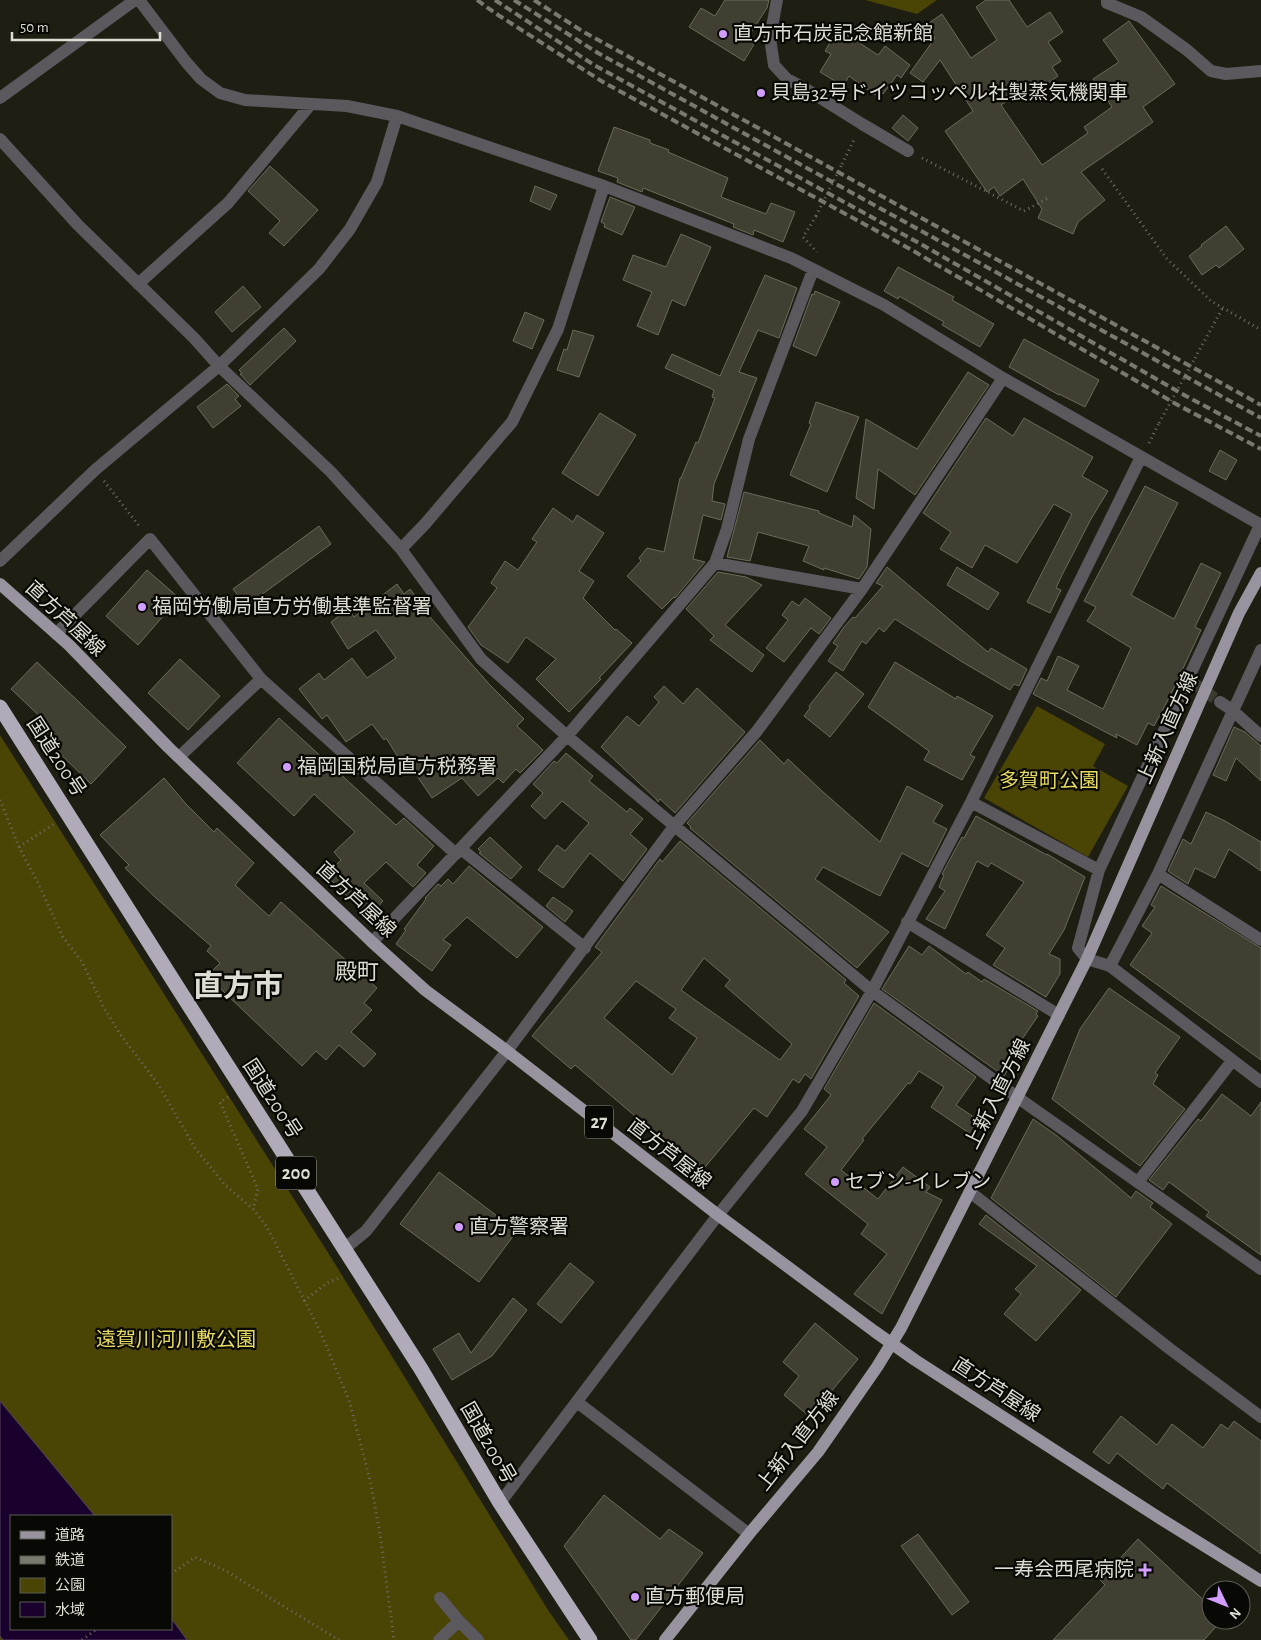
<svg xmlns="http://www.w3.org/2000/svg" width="1261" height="1640" viewBox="0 0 1261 1640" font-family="'Alegreya Sans','Noto Sans JP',sans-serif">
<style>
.green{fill:#4a4405;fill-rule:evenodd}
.water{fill:#1a002c;stroke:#54425e}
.building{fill:#403f32;stroke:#6b6a5b;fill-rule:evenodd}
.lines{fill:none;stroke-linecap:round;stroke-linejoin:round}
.minor-tunnel{stroke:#3c3b2f;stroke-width:12;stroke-dasharray:12 6;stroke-linecap:butt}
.path{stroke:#706f64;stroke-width:3;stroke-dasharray:1 4;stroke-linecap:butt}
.minor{stroke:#5b585e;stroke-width:12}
.major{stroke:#99939f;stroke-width:12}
.highway{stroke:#b1aab9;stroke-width:15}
.rail{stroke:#79796e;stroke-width:4;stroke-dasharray:8 4;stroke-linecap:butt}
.path-bridge{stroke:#706f64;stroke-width:3;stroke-dasharray:1 4;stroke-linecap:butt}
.poi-dot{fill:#d19dfe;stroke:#080804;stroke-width:2}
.labels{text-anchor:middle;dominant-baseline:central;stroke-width:4.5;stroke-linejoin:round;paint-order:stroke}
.shield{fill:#080804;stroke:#9d9d96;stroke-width:1}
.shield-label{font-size:19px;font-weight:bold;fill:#ddddd4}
.poi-label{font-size:20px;fill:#ddddd4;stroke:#080804;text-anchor:start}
.street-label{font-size:20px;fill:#ddddd4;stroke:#080804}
.park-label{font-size:20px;fill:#e6da60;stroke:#080804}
.quarter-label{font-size:22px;fill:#ddddd4;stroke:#080804}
.town-label{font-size:30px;font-weight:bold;fill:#ddddd4;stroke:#080804}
</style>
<rect width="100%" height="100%" fill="#1f1e12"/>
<path class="green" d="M865,0h72l-20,14z
M1037,706l68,38 -12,22 35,20 -40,71 -104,-59z
M0,735l332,524 216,351 21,30h-569zM11,1516h160v113h-160z"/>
<path class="water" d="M0,1401l95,115h-84v113h160v-11l16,22h-184l-3,-4z"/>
<path class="building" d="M725,0h44l-2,8 -19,29 8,4 -12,20 -55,-34 12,-19 14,8z
M986,0h23l18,27 23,-15 13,20 -15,10 13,19 -9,6 6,9 -24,17 -5,-7 -28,19 41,60 46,-32 -4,-6 28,-20 -19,-28 26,-17 -16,-22 26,-19 46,63 -32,23 10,15 -72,50 24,28 -27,22 -5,12 -35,-16 4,-9 -19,-30 -23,17 -6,-9 -7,5 -42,-61 28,-20 -33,-51 -17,22 -13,-9 25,-35 -9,-13 16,-11 29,44 26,-18 -21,-33z
M838,29l40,26 7,-9 25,19 -9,13 -4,-3 -14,19 -4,-4 -4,5 -26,-19 -6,10 -23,-14 11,-18 -6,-3z
M903,115l15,13 -10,13 -16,-13z
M614,127l36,13v3l19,7 -1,2 60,26 -7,19 45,17 5,-11 24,9 -12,30 -29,-12 -1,5 -20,-8 1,-3 -91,-36 -1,4 -25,-10 1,-4 -20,-7z
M270,166l48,44 -34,36 -15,-13 11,-12 -32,-30z
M535,186l22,9 -7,15 -20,-9z
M610,197l25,10 -13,28 -18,-8 1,-3 -4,-2z
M1226,226l18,23 -25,19 -3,-3 -14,10 -13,-19 13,-10 -1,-1z
M681,234l30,13 -26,59 -13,-6 -14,35 -21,-9 15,-34 -29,-12 10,-25 33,12z
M898,267l56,30 -2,3 42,24 -14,23 -38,-22 2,-3 -45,-26 -1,3 -14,-8z
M765,275l32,13 -18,50 -21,-8 -19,42 18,6 -43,106 -2,17 13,3 -4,16 -18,-5 -10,44 12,3 -30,36 -1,-1 -12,12 -35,-33 14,-15 -2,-3 8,-10 17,4 16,-74h1l15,-36 2,1 17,-45 -3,-1 2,-7 -49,-22 7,-14 48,22z
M243,286l18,21 -29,25 -17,-20z
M815,291l25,11 -24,54 -23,-10 19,-52 2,1z
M525,312l19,8 -12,29 -19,-8z
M284,328l12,13 -46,44 -10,-11 2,-1 -3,-3z
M573,330l21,6 -15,41 -22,-7 7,-21 3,1z
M1024,339l75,41 -14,27 -26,-13v1l-50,-28z
M968,372l21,13 -74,110 -37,-26 -4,40 -18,-11 10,-79 51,30z
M227,384l12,12 -4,3 6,7 -28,22 -16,-21z
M816,402l43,15 -32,75 -37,-17 21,-51 -2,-1z
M600,413l36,22 -38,61 -36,-23z
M986,418l27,18 11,-18 69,39 -11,19 26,15 -17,28 -28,54 -7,15 5,2 -11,23 -23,-11 45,-88 -18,-10 -37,59 -32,-18 -13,23 -32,-19 11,-17 -28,-19z
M1220,450l17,10 -11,20 -17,-9z
M1145,486l33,17 -47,92 43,24 27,-56 20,10 -26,54 6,3 -30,64 -17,32 -6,-3 -11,22 -21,-11 1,4 -84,-44 8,-16 6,3 11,-25 21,10 -12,24 36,19 28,-61 -44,-27 9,-14 -12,-6z
M744,492l75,19v2l33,14 2,-12 17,14 -4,38 -8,12 -35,-11v2l-21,-9 6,-15 -51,-14 -8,29 -23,-4z
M553,508l20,14 4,-7 27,18 -25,38 15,10 -11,17 32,32 1,-1 16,14 -33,35 2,1 -32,33 -33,-33 20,-20 -30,-22 -18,26 -27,-18 -13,-18 29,-39 -6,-5 14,-22 13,9 19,-28 -5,-3z
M319,526l12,18 -85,62 -13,-17z
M887,567l101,85 3,-4 36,21 -8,17 -5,-2 -4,6 -46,-27 -69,-44 -11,13 -5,-4 -13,16 -4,-3 -19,30 -15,-10 10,-15 -5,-3 11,-16 9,-10 2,1 28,-32 -7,-3z
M957,567l42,26 -11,17 -41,-25z
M147,570l32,28 -41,47 -32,-29z
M718,572l28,5 16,8 -37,40 39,30 -12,17 -42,-32 4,-4 -28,-27z
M397,584l7,10 6,-5 20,27v1l60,68 34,34 -7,7 26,24 -23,23 -4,-4 -13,14 -5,-5 -20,18 -16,-18 -30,20 -19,-28 -5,3 -22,-35 -2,2 -12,-16 -26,18 -19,-27 -5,4 -23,-30 20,-16 5,7 28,-22 15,20 29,-20 -20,-28 -28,19 -17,-27 17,-13 6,8z
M805,598l26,20 -12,16 -8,-6 -27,34 -18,-14 22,-28 -6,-5 10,-14 7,5z
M180,659l40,37 -32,34 -40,-37z
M37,662l89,85 -35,37 -51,-50 9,-9 -38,-36z
M895,662l61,37 1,-3 36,20 -23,39 5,2 -13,23 -38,-20 5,-9 -61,-44z
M836,672l28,22 -34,43 -26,-21 6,-8 -1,-2z
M664,686l19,18 14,-16 48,44 -70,81 -15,-14 -2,3 -2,-3 -55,-52 26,-31 12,10 20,-24 -5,-5z
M279,718l117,107 8,-7 30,28 -17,19 9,8 -13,14 -27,-25 -22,21 19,18 -13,15 -22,-19 -22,-22 15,-15 -7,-8 21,-20 -41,-38 -20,22 -57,-53z
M1234,727l11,5 16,14v35l-25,-23 -10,23 -13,-6z
M760,740l24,24 4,-5 34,32 58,51 27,-56 36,19 -10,17 14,7 -19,38 -26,-14 -22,43 -57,-29 -8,12 74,53 -32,36 -167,-140 1,-1 -4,-4z
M566,753l27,23 -4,5 38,31 3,-4 13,11 -13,15 17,15 -24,32 -33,-28 -27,35 -25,-18 19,-25 8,6 24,-28 -27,-22 -17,18 -14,-13 12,-13 -10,-9 21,-23 3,2z
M164,778l22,26 28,28 3,-4 37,35 -19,22 34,31 12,-14 96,86 -13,15 8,7 -21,22 25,22 -12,13 -25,-22 -13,15 -10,-9 -14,15 -95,-90 13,-13 -13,-12 4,-5 -55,-48 -31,-30 4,-3 -29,-30z
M1206,812l19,9 36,21v29l-32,-22 -14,29 -20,-10 -7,16 -20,-13 15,-32 8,5z
M976,816l71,39v-1l38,23 -21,53 -15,24 11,5v15l-14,23 -53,-32 12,-17 -19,-13 38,-53 -33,-19 -3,4 -11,-6 -32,68 -19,-10 19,-28 -6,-4 5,-12 -2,-1 20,-37 2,1z
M490,837l32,30 -11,12 -32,-26 2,-1 -3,-3z
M680,841l166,139 -2,3 15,13 -48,83 -6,-5 -6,9 -6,-4 -26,38 -13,-9 -53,64 -126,-107 -4,4 -39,-33 70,-84 -7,-5 65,-88 2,3zM704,958l26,22 -5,6 67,58 -12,16 -99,-70zM636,981l40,28 -7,9 28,20 -25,37 -68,-57z
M469,866l74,61 -26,31 -50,-41 -24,23 8,5 -19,26 -36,-27 10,-14 -2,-1 22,-30 -1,-1 13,-14 3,2 7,-7 5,5z
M1161,886l100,62v112l-131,-95 22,-32 -10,-7 13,-19 -4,-2z
M553,897l20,14 -8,11 -19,-16z
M909,946l13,9 7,-9 37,28 2,-2 14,10 2,-3 54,32 -2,3 2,2 -18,26 3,3 -19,31 -122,-87z
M1109,988l71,49 -25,36 3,2 -5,9 32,25 -45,57 -88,-67 28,-70z
M874,1003l102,74 -20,28 25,17 -9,13 -41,-28 13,-20 -25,-16 -9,13 -2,-1 -46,56 2,1 -23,30 37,29 25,-32 27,20 -4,5 16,8 -60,114 -28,-20 33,-40 -26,-20 7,-10 -63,-50 22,-27 -23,-18 27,-34 -7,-6z
M1222,1094l29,22 10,-14v153l-55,-39 3,-4 -40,-30 -6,8 -14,-10 49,-61 3,2z
M1033,1119l23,16 75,63 5,-7 17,12 -3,4 22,17 -56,73 -125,-99z
M439,1172l78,59 -38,51 -79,-58z
M986,1215l95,75 -45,51 -32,-27 17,-20 -6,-5 22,-23 -58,-42z
M570,1263l24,19 -33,41 -24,-19z
M513,1298l14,12 -35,46 -40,24 -19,-31 26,-16 12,20z
M815,1323l43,36 -48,58 -26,-22 15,-19 -16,-14z
M1121,1416l36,29 15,-21 31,24 18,-24 7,5 6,-8 27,20v113l-94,-71 -4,6 -46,-36 -8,11 -16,-12z
M604,1495l56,44 9,-10 34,24 -67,87h-5l-67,-94z
M918,1534l51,68 -17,13 -51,-69z
M1138,1539l73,68v13h11l-18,20h-151l52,-55 -5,-5z"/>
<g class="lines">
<path class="minor-tunnel" d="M1190,681l30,21"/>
<path class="path" d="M922,158l102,53 26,-14
M842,164l13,-26
M1102,169l65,90 44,42 50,29
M816,216l-13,21 14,15
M1195,358l27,-49
M1149,443l10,-20
M104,481l36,46
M0,800l19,47 18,34 26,56 19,25 22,46 16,26 38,50 37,64 31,38 27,23 14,18 53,104 29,69 22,84 9,50 14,106
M19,847l35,-23
M228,1097l-8,5 38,87 -5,20
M304,1301l23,-18 15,-6
M171,1574l24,-17 31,14 113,69
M82,1640l15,-11"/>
<path class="minor" d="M139,0l47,62 15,17 19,14 25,7 102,6 50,10 207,70 187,72 93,47 119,73 258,147
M777,0l-7,38 4,27 13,14 19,10 56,35 46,27
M1107,0v3l34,14 46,33 24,21 15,3 35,-3
M0,98l135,-98
M0,139l78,86 116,113 25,28 112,106 70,77 80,110 86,77 305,255 145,106 244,172
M138,284l90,-81 83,-99
M1260,525l-161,345 -21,78 9,11 23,7 151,116
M401,549l24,-25 87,-102 46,-93 46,-143
M0,561l95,-91 124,-104 100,-97 31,-40 27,-47 20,-66
M715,563l147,26
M56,634l94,-95 111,140 195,175
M1220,702l12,8 29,26
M179,757l82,-78
M971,802l128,68
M461,849l124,99
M1158,874l103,66
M907,922l152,93
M372,942l195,-206 148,-173 12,-34 22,-90 64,-169
M1110,966l48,-92 103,-224
M1138,1182l94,-121
M970,1192l200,157 91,68
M344,1249l22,-18 141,-180 168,-226 82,-94 105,-142 141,-211
M577,1402l172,132
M500,1503l218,-288 84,-104 70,-120 99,-189 170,-345
M440,1598l19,23 19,19
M439,1640l20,-19"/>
<path class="major" d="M0,584l69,61 99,102 204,195 53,48 82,61 211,164 156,116 41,29 246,159 100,62
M665,1640l84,-106 69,-82 59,-85 24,-39 186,-369 152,-346 22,-40"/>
<path class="highway" d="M0,707l176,278 245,384 79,134 90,137"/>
<path class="rail" d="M477,0l18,13 108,69 307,167 266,155 85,45
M495,0l99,65 325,178 267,153 75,40
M514,0l84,53 663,365
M534,0l48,31 679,374"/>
<path class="path-bridge" d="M816,216l26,-52
M1159,423l36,-65"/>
</g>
<g class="poi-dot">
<circle cx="723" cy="34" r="5"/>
<circle cx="761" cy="93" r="5"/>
<circle cx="142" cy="607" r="5"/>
<circle cx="287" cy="767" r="5"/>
<circle cx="835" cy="1182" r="5"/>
<circle cx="459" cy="1227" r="5"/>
<path d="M1142.5 1562.5h5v5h5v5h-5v5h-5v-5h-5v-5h5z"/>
<circle cx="635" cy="1597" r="5"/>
</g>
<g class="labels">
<g class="shield">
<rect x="585" y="1105.5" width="28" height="33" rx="4"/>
<rect x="276" y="1156.5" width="40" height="33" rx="4"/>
</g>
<g class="shield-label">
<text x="599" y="1122">27</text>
<text x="296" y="1173">200</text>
</g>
<g class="poi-label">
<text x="733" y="34">直方市石炭記念館新館</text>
<text x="771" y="93">貝島32号ドイツコッペル社製蒸気機関車</text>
<text x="152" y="607">福岡労働局直方労働基準監督署</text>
<text x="297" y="767">福岡国税局直方税務署</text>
<text x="845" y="1182">セブン-イレブン</text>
<text x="469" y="1227">直方警察署</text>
<text x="1134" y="1570" text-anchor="end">一寿会西尾病院</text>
<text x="645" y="1597">直方郵便局</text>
</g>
<g class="street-label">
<text transform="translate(65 619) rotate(43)">直方芦屋線</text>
<text transform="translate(1168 728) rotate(-66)">上新入直方線</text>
<text transform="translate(56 757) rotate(57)">国道200号</text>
<text transform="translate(356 900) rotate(43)">直方芦屋線</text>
<text transform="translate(998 1094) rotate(-63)">上新入直方線</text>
<text transform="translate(272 1099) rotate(57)">国道200号</text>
<text transform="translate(669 1154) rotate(38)">直方芦屋線</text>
<text transform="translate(996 1390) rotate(33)">直方芦屋線</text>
<text transform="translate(798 1441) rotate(-52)">上新入直方線</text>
<text transform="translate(488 1443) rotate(60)">国道200号</text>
</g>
<g class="park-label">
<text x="1049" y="781">多賀町公園</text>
<text x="176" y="1340">遠賀川河川敷公園</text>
</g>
<g class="quarter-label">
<text x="357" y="972">殿町</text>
</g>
<g class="town-label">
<text x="238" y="987">直方市</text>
</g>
</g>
<rect x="10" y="1515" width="162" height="115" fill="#080804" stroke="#5d5d57"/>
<rect x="20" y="1531" width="25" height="8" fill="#99939f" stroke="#5d5d57"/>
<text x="55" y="1540" font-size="15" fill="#ddddd4">道路</text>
<rect x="20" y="1556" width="25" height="8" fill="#79796e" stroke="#5d5d57"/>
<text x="55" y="1565" font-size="15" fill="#ddddd4">鉄道</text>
<rect x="20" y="1578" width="25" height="15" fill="#4a4405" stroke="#5d5d57"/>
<text x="55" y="1590" font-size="15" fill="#ddddd4">公園</text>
<rect x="20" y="1602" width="25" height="15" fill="#1a002c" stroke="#5d5d57"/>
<text x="55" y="1615" font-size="15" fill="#ddddd4">水域</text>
<g transform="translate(1226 1605) rotate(133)"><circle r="24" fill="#080804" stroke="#5d5d57"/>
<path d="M0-4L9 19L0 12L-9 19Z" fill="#d19dfe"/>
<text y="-8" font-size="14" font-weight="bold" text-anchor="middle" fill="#ddddd4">N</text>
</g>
<path d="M12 32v8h148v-8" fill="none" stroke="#ddddd4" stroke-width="2.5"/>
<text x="20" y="32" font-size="15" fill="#ddddd4" stroke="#080804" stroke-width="4" paint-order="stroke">50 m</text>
</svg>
